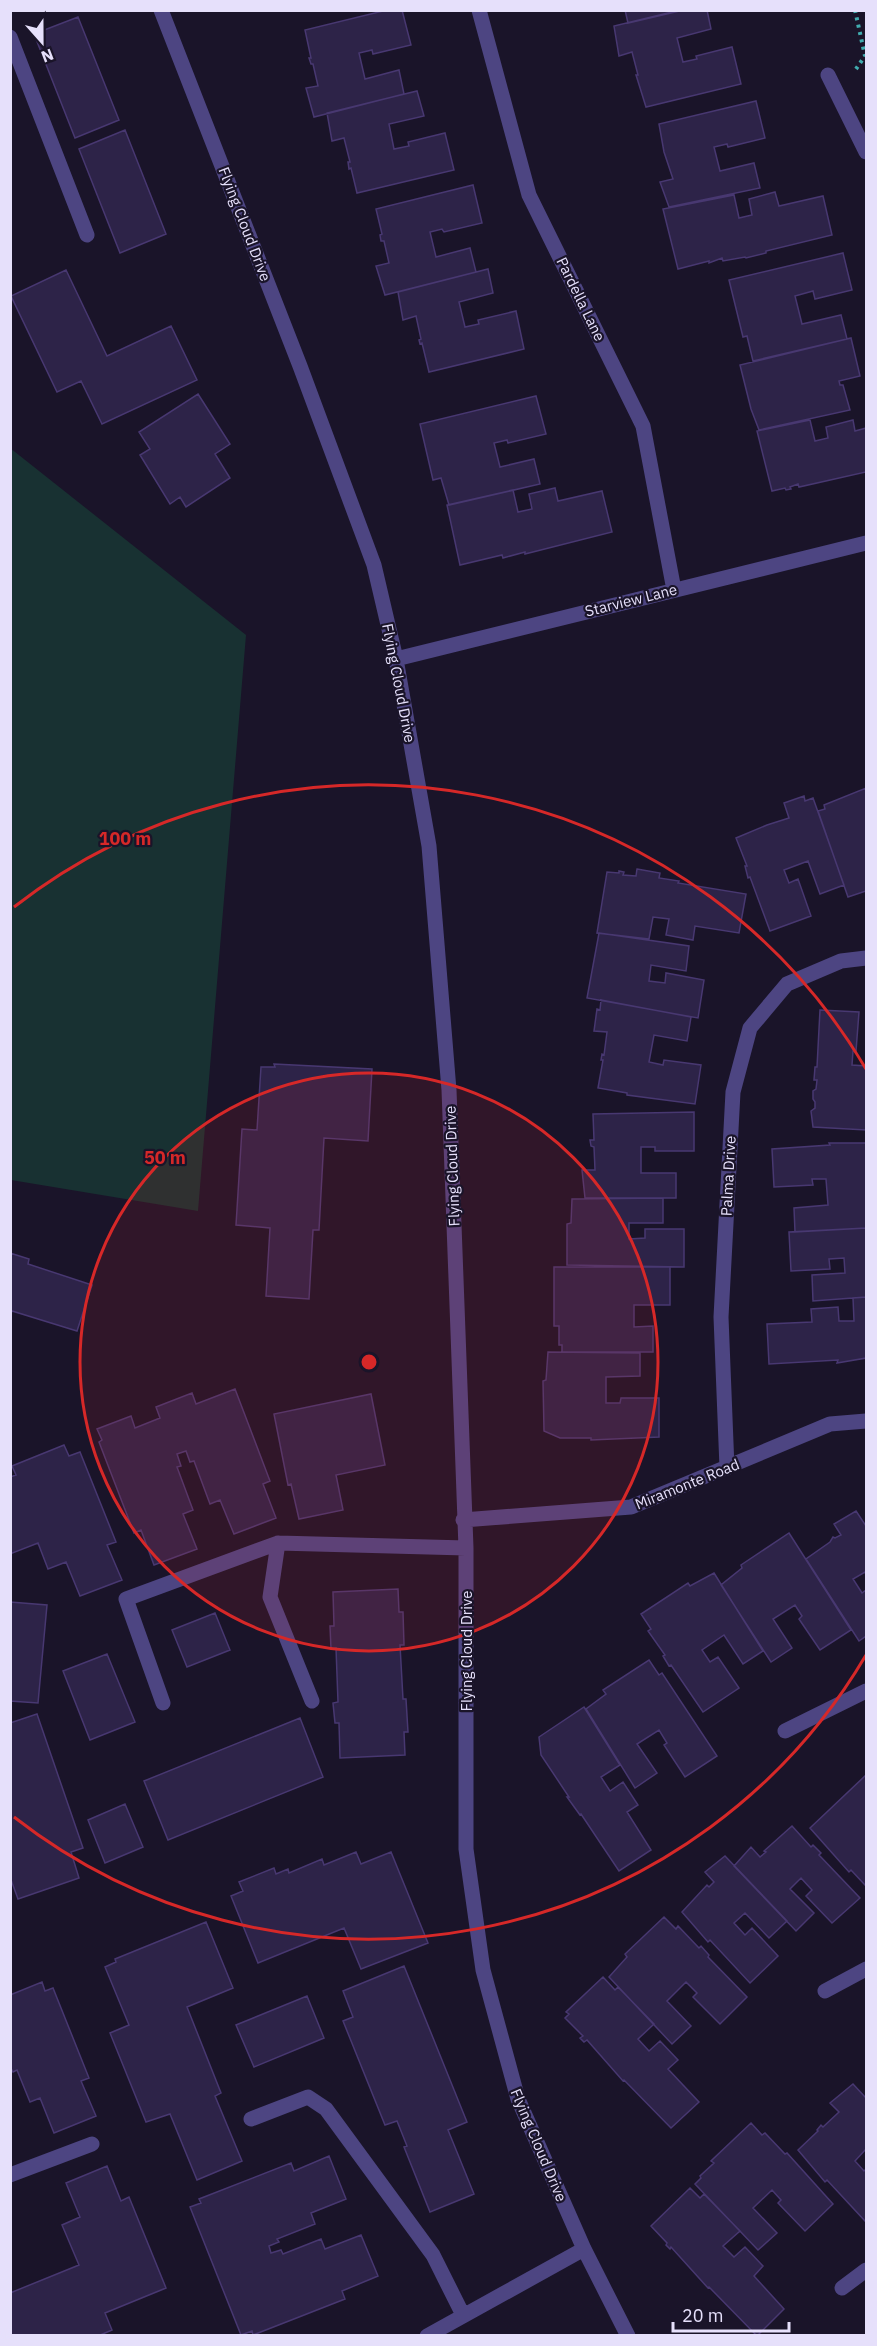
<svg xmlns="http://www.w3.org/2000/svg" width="877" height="2346" viewBox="0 0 877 2346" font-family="'IBM Plex Sans',sans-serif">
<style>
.green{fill:#183132}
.building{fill:#2d2348;stroke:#483871;stroke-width:1.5}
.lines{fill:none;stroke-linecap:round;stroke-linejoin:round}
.path{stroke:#41acaf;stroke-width:4;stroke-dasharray:3 4.5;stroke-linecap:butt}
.minor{stroke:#4d4582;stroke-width:15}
.ring{fill:none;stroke:#d62828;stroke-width:3}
.labels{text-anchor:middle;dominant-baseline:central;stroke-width:4.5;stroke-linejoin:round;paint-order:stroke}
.street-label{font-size:15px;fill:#e6e0fb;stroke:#1a1429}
.centre{fill:#d62828;stroke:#1a1429;stroke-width:3}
.ring-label{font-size:18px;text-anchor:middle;font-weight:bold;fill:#d62828;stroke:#1a1429;stroke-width:4.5;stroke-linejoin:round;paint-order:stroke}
</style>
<rect width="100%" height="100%" fill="#1a1429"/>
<path class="green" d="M10,448l236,187 -48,576 -187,-31z"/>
<path class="building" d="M387,10h15l9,35 -38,9 -1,-4 -13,3 6,26 34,-9 5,24 -90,23 -8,-29 12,-2 -5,-22h-2l-2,-6h2l-6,-28z
M625,10h55v1l-52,12z
M707,10l4,19 -34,9 6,24 14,-3 -1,-3 36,-9 9,37 -95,23 -10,-32h2l-6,-23 -13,4 -5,-30 66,-16z
M78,17l41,103 -44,18 -41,-104z
M417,91l7,25 -35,8 5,25 15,-3 -1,-4 37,-9 9,37 -97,23 -6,-25 -2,1 -1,-7h2l-6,-24 -12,3 -5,-28z
M756,101l9,37 -37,9 -1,-3 -13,3 6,24 34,-8 6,25 -91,19 -9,-25 13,-3 -9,-27 -5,-28z
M125,130l41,104 -46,19 -41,-104z
M473,185l9,38 -38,9 -2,-3 -12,3 6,25 34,-9 6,24 -91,23 -9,-29 13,-3 -5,-22h-3l-1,-6 2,-1 -6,-25z
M775,192l4,14 44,-10 9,39 -66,16v2l-20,5 -1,-1 -22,4 -1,-3 -13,5v-2l-31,8 -15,-60 71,-14 5,23 13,-3 -3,-16z
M843,253l9,37 -37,9 -2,-8 -18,5 7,28 39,-9 6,24 -94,22 -6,-25 -4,1 -14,-57z
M488,269l5,24 -34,9 6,25 14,-3 -1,-4 38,-9 8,38 -95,23 -7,-29 -2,1 -1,-4 2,-1 -5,-23 -13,4 -5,-28z
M66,270l41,86 64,-30 26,54 -95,44 -21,-43 -24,11 -46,-96z
M851,338l9,38 -21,5 1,4h3l7,25 -91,20 -8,-21 -11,-44z
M198,394l32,50 -15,10 15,24 -44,29 -6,-10 -10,7 -30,-49 10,-6 -11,-17z
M536,396l10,38 -38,9 -1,-3 -13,3 6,24 34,-8 6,25 -91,21 -8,-27 -8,2 -13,-56z
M810,420l5,21 13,-3 -2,-11 27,-7 2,11 11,-3v44l-67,15 -1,-3 -8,3 1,2 -5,1 -1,-2 -13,3 -15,-60z
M555,488l3,13 44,-10 10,41 -87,22v-2l-22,6 -1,-3 -42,10 -13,-60 66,-15 5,22 14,-3 -3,-15z
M866,788v103l-18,6 -30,-86 7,-2 -1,-4z
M804,796l1,5 8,-3 31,87 -24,9 -12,-33 -24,9 5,13 9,-4 13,37 -41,15 -20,-54 -2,1 -3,-12h2l-11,-28 31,-13 22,-7 -5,-15z
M637,869l23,4 -1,5 20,3 -1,2 68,11 -7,39 -44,-7 -2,14 -27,-5 3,-16 -16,-2 -4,22 -52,-6 10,-61 12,1v-2l5,1 -1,3 13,1z
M599,933l90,13 -3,25 -35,-6 -2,16 16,2 1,-10 38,7 -6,38 -111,-20z
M601,1000l90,17 -4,24 -33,-6 -5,27 14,3 1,-5 37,5 -6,39 -68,-9v-2l-29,-5 5,-28h-2l1,-6 2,1 3,-23 -13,-1 3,-22 3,1z
M820,1010l39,2 -3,39h-3l-1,14 14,1v64l-53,-3 -2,-16 4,-3v-6l-2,-3v-8l3,-2 1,-9h-3l1,-13h2z
M274,1064l98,5 -4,72 -44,-3 -5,92h-6l-4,69 -43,-3 4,-68 -34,-3 6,-96 15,1 4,-63h14z
M694,1112v39h-39v-4h-14v26h35v25h-91l-3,-28h13l-1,-23 -3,-1 -1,-6h4l-1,-26z
M829,1143h37v85l-71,4 -1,-24 34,-3 -2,-26h-14l1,6 -39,2 -2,-38 58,-4z
M663,1198v25h-34v16l16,-1v-9h39v38l-117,-2v-41l4,-1 1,-24z
M866,1228v69l-53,4 -1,-26 33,-2 -1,-15 -15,1 1,10 -39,2 -2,-39z
M10,1253l19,6 -1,5 64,21 -15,46 -65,-20 -2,5z
M554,1267h116v38h-36v22l19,-1v26h-91v-7h-3v-19h-5z
M866,1297v61l-29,5 1,-3 -69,4 -2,-40 45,-2 -1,-13 27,-2 1,14h15l-1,-23z
M548,1352l92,1v23l-34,1v26h14l1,-5h38v39l-68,3v-2h-31l-16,-7 -1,-50 3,-1z
M235,1389l35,92 -7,3 13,34 -42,16 -14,-34 -10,4 -16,-43 -4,1 -4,-11 -9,3 4,12 -4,1 16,43 -10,4 14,35 -43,16 -13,-35 -7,3 -35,-91 3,-2 -5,-11 34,-13 4,12 25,-10 -4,-11 36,-14 4,11z
M371,1394l14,71 -49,10 7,35 -44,9 -8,-35 -3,1 -14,-71z
M64,1445l5,11 11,-4 36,90 -9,3 15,35 -42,16 -14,-34 -18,7 -10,-26 -28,11v-77l6,-2 -4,-9z
M856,1511l10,15v48l-1,-2 -12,7 9,14 4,-3v46l-7,5 -53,-82 24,-17 3,-5 2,1 6,-3 -7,-11z
M789,1533l62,97 -31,20 -21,-31 3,-3 -7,-11 -22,14 19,29 -21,14 -50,-77 21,-17 -1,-3z
M714,1573l49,78 -20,13 -19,-29 -22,15 8,12 8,-5 21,31 -36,24 -32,-47 -2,1 -6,-10 2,-1 -17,-24 3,-2 -10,-15 47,-31 2,3z
M398,1589l1,23h4l1,33h-4l3,54h3l2,33h-4l1,23 -65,3 -1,-35h-4l-2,-20 5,-1 -2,-54 -5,1 -1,-23h4l-1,-34z
M10,1602l37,3 -9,98 -28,-2z
M215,1613l15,37 -43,17 -15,-37z
M107,1654l28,68 -45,18 -27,-69z
M649,1660l10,15 3,-2 55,83 -32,21 -21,-32 3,-2 -8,-13 -22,14 20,29 -22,15 -49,-79 20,-15 -3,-4z
M584,1707l36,58 -19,12 9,14 13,-9 15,23 -11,7 24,38 -32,21 -38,-57 -1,1 -13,-18h2l-28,-42 -2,-18z
M37,1714l46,134 -12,4 8,26 -61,21 -8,-22v-154z
M300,1718l23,59 -155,63 -24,-59z
M866,1775v111l-15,-16 -2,2 -39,-44z
M125,1804l18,43 -38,16 -17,-43z
M792,1826l19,21 2,-2 8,8 -2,2 41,43 -28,25 -26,-27 6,-6 -11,-12 -11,11 24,24 -18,18 -62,-65 17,-19 9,10 6,-5 -2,-1z
M356,1852l5,12 30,-12 37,91 -67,26 -17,-41 -86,35 -27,-67 12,-5 -4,-9 35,-14 2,6 12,-5 1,4 33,-14 2,6z
M725,1856l62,65 -18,17 -24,-25 -11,10 11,12 7,-7 26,28 -28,27 -40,-43 -2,2 -26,-30 25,-27 2,2 5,-5 -9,-10z
M664,1917l12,12 2,-3 21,22 2,-2 8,9 -1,2 39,40 -27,27 -27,-27 4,-4 -11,-11 -19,19 24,25 -19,18 -63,-67 18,-20 -2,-3z
M206,1922l27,66 -46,19 34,86 -6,3 27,65 -45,19 -27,-66 -24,8 -36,-89 19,-8 -24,-58 11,-5 -1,-3z
M404,1966l63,156 -19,8 26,64 -44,18 -26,-65 3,-1 -10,-25 -12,4 -42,-104 10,-4 -10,-26z
M603,1977l12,13 3,-3 36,37 -16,15 11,12 11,-10 18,19 -10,9 31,33 -28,26 -47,-48 -1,1 -36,-41 -3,2 -4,-4 3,-2 -18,-18 4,-4 -3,-2z
M42,1982l3,9 8,-3 36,90 -8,3 15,35 -42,17 -14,-35 -10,4 -13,-32 -4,2 -3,-5v-72z
M307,1996l17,42 -70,29 -18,-42z
M853,2084l13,14v51l-11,12 9,10 2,-2v53l-39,-42 -2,2 -27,-32 20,-19 -1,-1 4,-5 2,2 16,-15 -9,-9z
M751,2123l11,12 3,-2 20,21 2,-1 46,51 -28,27 -27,-28 3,-3 -9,-10 -19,18 24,25 -19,17 -63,-66 6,-6 -1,-2 14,-13 -3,-2z
M329,2156l17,43 -35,14 4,11 -38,15 2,3 -10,4 2,7 10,-3 2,4 38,-15 4,10 36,-14 17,41 -36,15 3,8 -92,36 -1,-4 -11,4 -51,-128 11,-4 -2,-4 92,-36 3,8z
M107,2166l14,35 8,-4 37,91 -61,25 7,17 -14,6h-88v-43l69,-28 -17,-40 18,-8 -14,-34z
M690,2188l10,10 4,-4 36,37 -17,15 11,11 11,-10 18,19 -9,10 30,33 -27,27 -48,-49 -1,1 -37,-41 -1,2 -4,-4 1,-2 -16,-17z"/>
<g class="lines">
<path class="path" d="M855,10l10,46 -9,13"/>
<path class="minor" d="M161,10l139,356 74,199 22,94 33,187 20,244 17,458v301l17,121 35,129 66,150 44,87
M479,10l50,185 114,231 31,164
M10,37l77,198
M828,75l38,77
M396,659l470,-116
M727,1468l-6,-151 12,-225 17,-64 37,-44 54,-23 25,-3
M463,1520l168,-13 199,-83 36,-3
M278,1543l-8,54 42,104
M163,1703l-37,-104 152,-56 188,5
M785,1731l81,-40
M825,1991l41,-22
M251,2119l57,-22 18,12 107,146 30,60
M10,2175l82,-31
M842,2288l24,-18
M427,2336l157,-87"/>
</g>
<circle cx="369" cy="1362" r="289" fill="#d62828" fill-opacity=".12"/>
<g class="ring">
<circle cx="369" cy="1362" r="289"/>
<path d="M866 1655A577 577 0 0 1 14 1817M14 907A577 577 0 0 1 866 1069"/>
</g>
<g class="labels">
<g class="street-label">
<text transform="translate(245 224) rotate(69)">Flying Cloud Drive</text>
<text transform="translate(581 299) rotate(64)">Pardella Lane</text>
<text transform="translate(631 600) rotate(-14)">Starview Lane</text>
<text transform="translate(399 683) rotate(79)">Flying Cloud Drive</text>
<text transform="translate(452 1166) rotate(-92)">Flying Cloud Drive</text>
<text transform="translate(728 1176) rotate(-87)">Palma Drive</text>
<text transform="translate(687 1484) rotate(-22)">Miramonte Road</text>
<text transform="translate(466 1651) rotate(-90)">Flying Cloud Drive</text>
<text transform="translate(539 2145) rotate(67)">Flying Cloud Drive</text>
</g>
</g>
<circle cx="369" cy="1362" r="9" class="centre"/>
<g class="ring-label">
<text x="125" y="845">100 m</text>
<text x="165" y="1164">50 m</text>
</g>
<rect width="877" height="2346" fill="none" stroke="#e6e0fb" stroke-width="24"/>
<g transform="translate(42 42) rotate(159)" stroke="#1a1429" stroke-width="4.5" paint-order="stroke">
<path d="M0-4.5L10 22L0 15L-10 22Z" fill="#e6e0fb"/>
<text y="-9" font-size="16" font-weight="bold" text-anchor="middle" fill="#e6e0fb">N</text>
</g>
<path d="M673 2322v9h116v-9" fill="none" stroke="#e6e0fb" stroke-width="3"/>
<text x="682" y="2322" font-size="18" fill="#e6e0fb" stroke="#1a1429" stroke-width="4.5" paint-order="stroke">20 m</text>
</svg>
